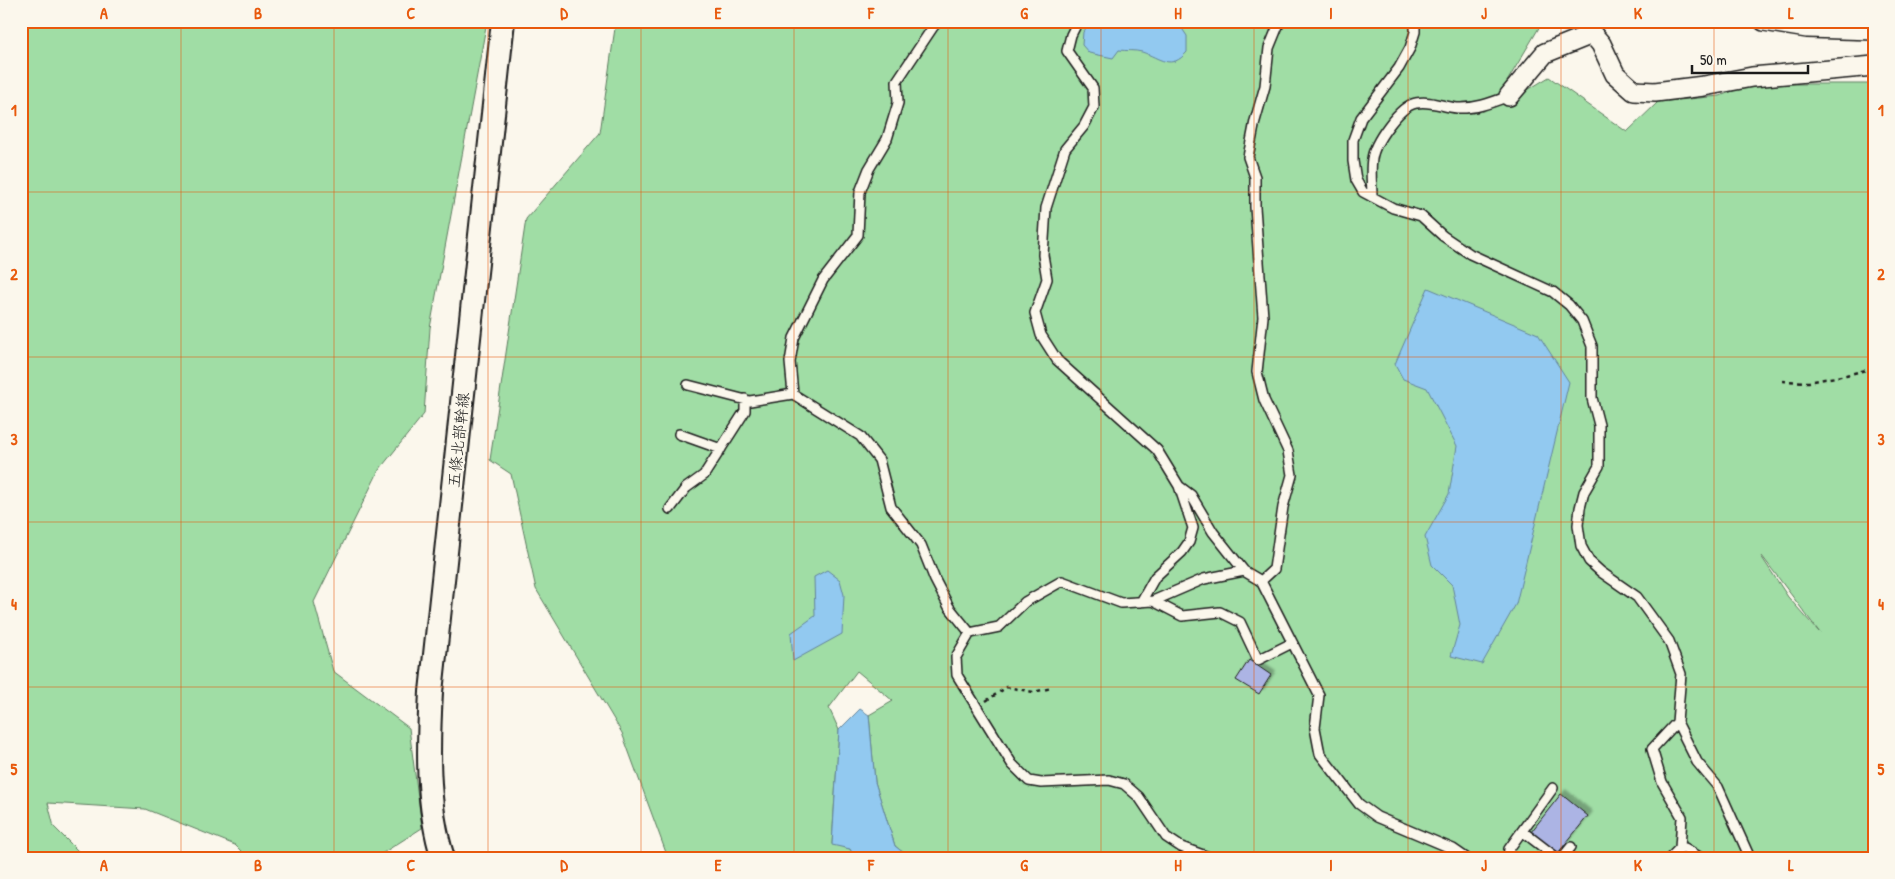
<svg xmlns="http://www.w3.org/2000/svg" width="1895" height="879" viewBox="0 0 1895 879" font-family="'Patrick Hand','Klee One',sans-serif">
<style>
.green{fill:#a0dda5;stroke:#5e7c60;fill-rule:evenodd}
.water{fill:#92c9f0;stroke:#63849b}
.building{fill:#acb4e4;stroke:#1c1c1c;filter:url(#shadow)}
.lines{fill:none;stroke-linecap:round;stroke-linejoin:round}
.service-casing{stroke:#1c1c1c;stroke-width:12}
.minor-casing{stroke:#1c1c1c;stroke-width:22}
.tertiary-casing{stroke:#1c1c1c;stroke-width:26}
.path{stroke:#1c1c1c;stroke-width:2.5;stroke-dasharray:4 4;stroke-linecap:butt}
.service{stroke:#fbf7ec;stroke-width:9}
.minor{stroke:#fbf7ec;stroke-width:19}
.tertiary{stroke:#fbf7ec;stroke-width:22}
.grid{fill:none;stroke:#e8590c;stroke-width:1;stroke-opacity:0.55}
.labels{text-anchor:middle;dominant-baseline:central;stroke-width:4.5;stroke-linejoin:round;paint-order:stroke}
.street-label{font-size:16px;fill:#1c1c1c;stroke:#fbf7ec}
.neatline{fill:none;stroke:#e8590c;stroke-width:2}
.grid-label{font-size:16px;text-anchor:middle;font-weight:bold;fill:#e8590c}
</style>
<defs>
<filter id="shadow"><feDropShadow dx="4.5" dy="-4.5" stdDeviation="1" flood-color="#0004"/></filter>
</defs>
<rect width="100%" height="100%" fill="#fbf7ec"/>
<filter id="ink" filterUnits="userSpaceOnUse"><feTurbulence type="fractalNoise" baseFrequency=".02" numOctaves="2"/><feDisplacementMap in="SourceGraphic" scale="10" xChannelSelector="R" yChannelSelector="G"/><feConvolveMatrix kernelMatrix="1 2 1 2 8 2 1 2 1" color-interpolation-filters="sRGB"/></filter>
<g filter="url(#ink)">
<path class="green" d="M21,21h466l-57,307 -6,86 -45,56 -65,132 19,69 76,57 13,100 -47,30h-127l-13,-13 -90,-36 -97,-6 6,24 31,31h-64z
M616,21h921l3,5 -35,59 6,15 38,-23 78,55 31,-30 62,-6 31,-12h123v774h-964l-15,-12 -20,-64 -6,-67 24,-14 -36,-30 -28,37 10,22 -7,114 18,5 5,9h-187l-46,-125 -86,-144 -25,-115 -21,-14 36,-241 74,-86zM1761,556h1l58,77 -32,-36z"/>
<path class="water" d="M1098,21h79l10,15v16c-16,19 -27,6 -45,0 -7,-2 -16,-1 -23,-2l-6,8 -24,-5 -7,-8 1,-13 6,-7z
M1428,288l110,46 31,48 -53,222 -34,60 -31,-8 9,-31 -8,-40 -20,-20 -7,-28 24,-43 8,-48 -30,-58 -24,-9 -8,-15z
M827,570l13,10 4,15 -2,39 -49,27 -2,-28 24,-17 -1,-39z
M860,709l9,6 6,67 20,64 15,12h-55l-5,-9 -18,-4 7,-115z"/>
<path class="building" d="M1249,660l22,15 -12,19 -23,-14z
M1561,794l27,22 -30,37 -27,-21z"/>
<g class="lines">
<g class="service-casing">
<path id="service" d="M1078,21l-7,14 -4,16 26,37 1,19 -10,19 -19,23 -19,59 -3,47 4,24 -12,34 6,22 16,25 100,90 22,36 12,9 22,37 31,39
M1415,21v11l-5,16 -11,20 -38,50 -8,22v21l3,19 7,12 30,16 28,8 22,20 27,18 83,38 16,13 13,16 10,25v52l7,27v41l-15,26 -4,16 -2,17 3,21 8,15 12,11 36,25 32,44 12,33 -4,48 -25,27 10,33 20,35 -2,31 -10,10
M1372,197c0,-12 -2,-26 0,-38 2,-16 27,-53 44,-56 15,-3 27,4 41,5 19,1 36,-6 52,-12
M688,385l62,16 43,-7 67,42 19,24 12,47 30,38 14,35 14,27 21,26 29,-6 26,-25 37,-21 59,22 32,-2 51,-22 40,-8 17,10 58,114 -4,33 5,26 39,50 18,13 76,32 13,9
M793,394l-3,-32 4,-24 29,-58 35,-45 2,-43 9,-23 18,-30 11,-36 -1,-22 36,-54 5,-6
M679,434l42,15
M670,509l16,-21 18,-13 41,-64v-12
M1261,581l13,-12 9,-62 9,-32 -4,-24 -24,-51 -7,-28 6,-55 -8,-110v-30l-7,-20 7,-36 10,-35 4,-38 11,-27
M1153,601l29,15 38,-4 20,10 18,38 34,-17
M1141,602l14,-25 27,-25 7,-10 4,-14 -14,-42
M970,633l-14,24 1,18 55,89 17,17 12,2 68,-3 15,4 15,13 27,40 15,10 30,11
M1677,722l20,40 21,25 32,71
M1522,831l35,27
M1680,848h5l16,10
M1508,858l1,-9 44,-61
M1562,858l9,-11"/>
</g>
<g class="minor-casing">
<path id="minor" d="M1581,21l20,23 14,30 19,17 21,1 49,-6 48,-9 122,-11
M1764,21l43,7 67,2
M1509,96l36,-43 47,-19"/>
</g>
<g class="tertiary-casing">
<path id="tertiary" d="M443,858c-17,-53 -15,-112 -12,-166l72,-671"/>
</g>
<path class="path" d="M1782,381l27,1 37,-7 28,-7
M986,701l21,-14 26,5 19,-4"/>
<use href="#service" class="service"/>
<use href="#minor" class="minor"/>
<use href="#tertiary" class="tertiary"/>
</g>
</g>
<path class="grid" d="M181,21v837M334,21v837M488,21v837M641,21v837M794,21v837M948,21v837M1101,21v837M1254,21v837M1408,21v837M1561,21v837M1714,21v837M21,192h1853M21,357h1853M21,522h1853M21,687h1853"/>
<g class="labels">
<g class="street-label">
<text transform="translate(458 440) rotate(-84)">五條北部幹線</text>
</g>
</g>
<rect width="1895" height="879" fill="none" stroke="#fbf7ec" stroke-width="55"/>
<path d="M1692 65v8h116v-8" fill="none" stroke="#1c1c1c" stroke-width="2.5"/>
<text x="1700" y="65" font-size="15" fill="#1c1c1c" stroke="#fbf7ec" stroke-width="4" paint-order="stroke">50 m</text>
<rect x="28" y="28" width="1840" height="824" class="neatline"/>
<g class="grid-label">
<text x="104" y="19">A</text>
<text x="258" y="19">B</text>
<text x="411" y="19">C</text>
<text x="564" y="19">D</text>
<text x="718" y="19">E</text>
<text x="871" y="19">F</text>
<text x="1024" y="19">G</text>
<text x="1178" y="19">H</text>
<text x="1331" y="19">I</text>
<text x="1484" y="19">J</text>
<text x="1638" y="19">K</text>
<text x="1791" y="19">L</text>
<text x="14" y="116">1</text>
<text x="1881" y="116">1</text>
<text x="14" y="280">2</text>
<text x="1881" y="280">2</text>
<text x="14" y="445">3</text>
<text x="1881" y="445">3</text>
<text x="14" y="610">4</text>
<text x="1881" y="610">4</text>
<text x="14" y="775">5</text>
<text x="1881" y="775">5</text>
<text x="104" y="871">A</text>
<text x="258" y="871">B</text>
<text x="411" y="871">C</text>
<text x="564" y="871">D</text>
<text x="718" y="871">E</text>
<text x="871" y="871">F</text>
<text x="1024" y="871">G</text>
<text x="1178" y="871">H</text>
<text x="1331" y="871">I</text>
<text x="1484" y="871">J</text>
<text x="1638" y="871">K</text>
<text x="1791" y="871">L</text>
</g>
</svg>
